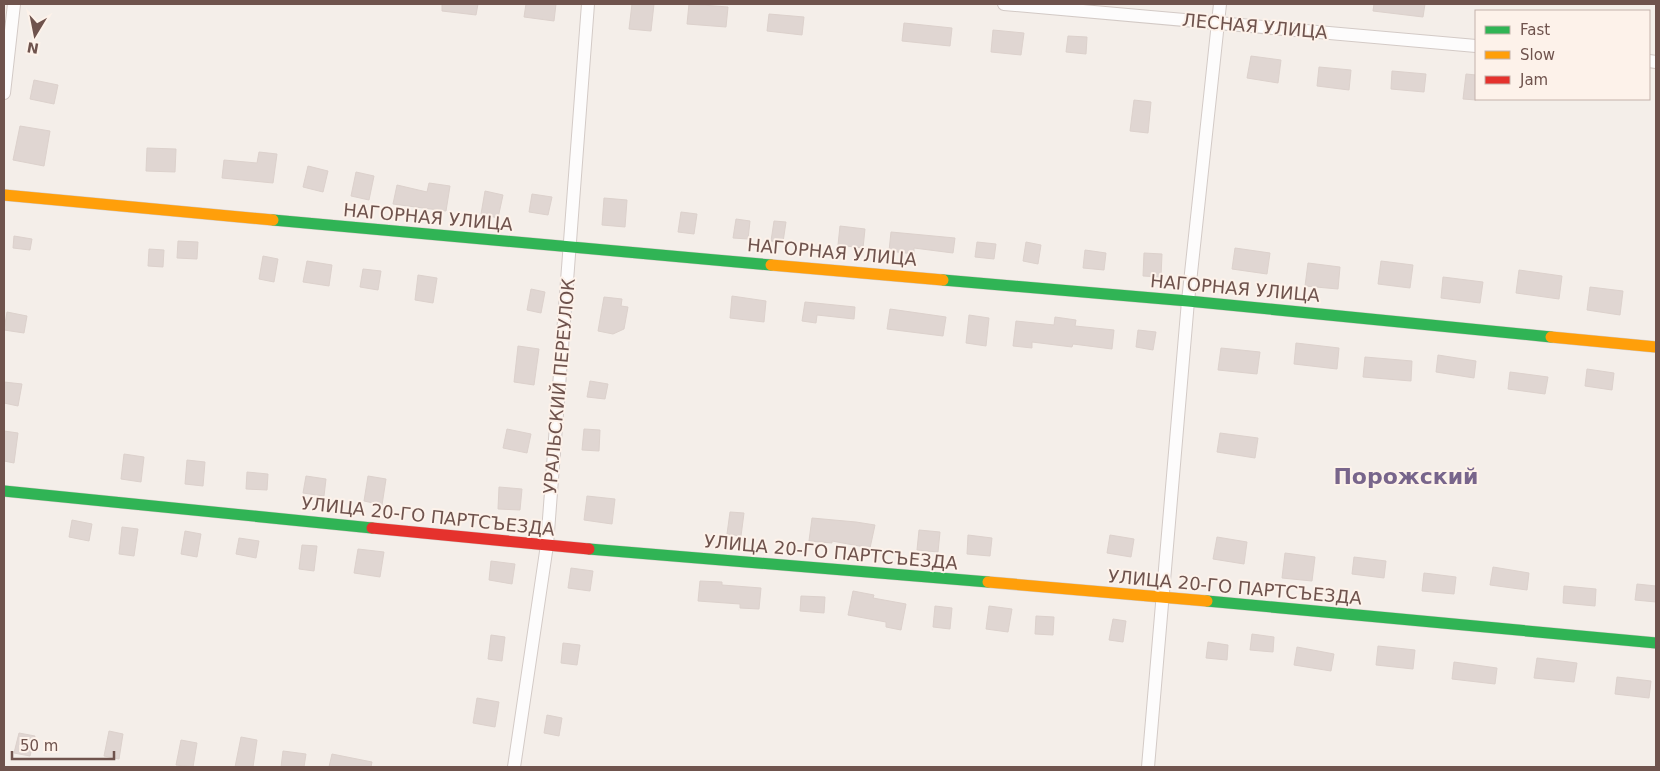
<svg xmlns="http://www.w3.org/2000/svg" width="1660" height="771" viewBox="0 0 1660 771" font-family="'DejaVu Sans',sans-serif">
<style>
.building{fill:#e0d6d2;stroke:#dcd1cc}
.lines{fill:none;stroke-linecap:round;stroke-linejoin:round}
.street-casing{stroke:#d3cac6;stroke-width:14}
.fast-casing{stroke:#d3cac6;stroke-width:12}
.slow-casing{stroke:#d3cac6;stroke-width:12}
.jam-casing{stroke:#d3cac6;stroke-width:12}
.street{stroke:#fdfcfc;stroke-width:12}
.fast{stroke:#30b455;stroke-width:11}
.slow{stroke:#ff9f0a;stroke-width:11}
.jam{stroke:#e5322d;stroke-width:11}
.labels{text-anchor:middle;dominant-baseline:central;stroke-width:4;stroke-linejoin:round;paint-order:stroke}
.street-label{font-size:18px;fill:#6f534d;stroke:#fdf2ea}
.district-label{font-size:22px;font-weight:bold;fill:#78658b;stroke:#fdf2ea}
</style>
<rect width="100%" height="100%" fill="#f4eee9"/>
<path class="building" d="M442,4h36l-2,11 -34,-4z
M526,4h30l-2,17 -30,-4z
M632,4h22l-3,27 -22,-2z
M689,4l39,3 -2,20 -39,-3z
M1374,4h51l-2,13 -50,-6z
M769,14l35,3 -2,18 -35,-4z
M904,23l48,5 -2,18 -48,-5z
M993,30l31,3 -3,22 -30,-3z
M1068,36l19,1 -1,17 -20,-2z
M1251,56l30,4 -3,23 -31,-5z
M1319,67l32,3 -2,20 -32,-4z
M1392,71l34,3 -2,18 -33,-3z
M1466,74l10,1v25l-13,-1z
M34,80l24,5 -4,19 -24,-5z
M1134,100l17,2 -3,31 -18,-2z
M20,126l30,5 -6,35 -31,-6z
M147,148l29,1 -1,23 -29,-1z
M259,152l18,2 -4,29 -51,-5 2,-18 33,3z
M308,166l20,5 -5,21 -20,-5z
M356,172l18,4 -5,24 -18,-4z
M429,183l21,3 -4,25 -53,-7 4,-19 30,7z
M485,191l18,4 -5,23 -17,-4z
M532,194l20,3 -4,18 -19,-3z
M604,198l23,2 -2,27 -23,-2z
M681,212l16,2 -3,20 -16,-2z
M736,219l14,2 -2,18 -15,-1z
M774,221l12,1 -3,20 -12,-1z
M840,226l25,3 -2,19 -25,-3z
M891,232l64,6 -2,15 -39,-5v6l-25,-3z
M14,236l18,3 -2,11 -17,-2z
M178,241l20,1 -1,17 -20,-1z
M977,242l19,2 -2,15 -19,-2z
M1026,242l15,3 -3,19 -15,-3z
M1235,248l35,5 -3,21 -35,-5z
M149,249l15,1 -1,17 -15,-1z
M1085,250l21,3 -2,17 -21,-2z
M1144,253l18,1 -1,23 -18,-1z
M263,256l15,3 -4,23 -15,-3z
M307,261l25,4 -3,21 -26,-4z
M1381,261l32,4 -3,23 -32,-4z
M1308,263l32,4 -2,22 -33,-3z
M363,269l18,2 -3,19 -18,-3z
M1519,270l43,6 -3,23 -43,-6z
M418,275l19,3 -4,25 -18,-3z
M1443,277l40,5 -3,21 -39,-5z
M1590,287l33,4 -3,24 -33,-5z
M531,289l14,3 -4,21 -14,-3z
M732,296l34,5 -2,21 -34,-4z
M604,297l18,2 -1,7 7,1 -4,22 -11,5 -15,-3z
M805,302l50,5 -1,12 -37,-4 -1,8 -14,-2z
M890,309l56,8 -3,19 -56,-7z
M7,312l20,4 -3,17 -20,-3z
M969,315l20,3 -3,28 -20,-3z
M1055,317l21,3 -1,6 39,4 -2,19 -39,-5 -1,3 -40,-5v6l-19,-2 3,-25 38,4z
M1138,330l18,2 -3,18 -17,-3z
M1296,343l43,5 -2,21 -43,-5z
M518,346l21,3 -5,36 -20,-3z
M1221,348l39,4 -3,22 -39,-4z
M1438,355l38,6 -2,17 -38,-6z
M1365,357l47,4 -1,20 -48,-4z
M1587,369l27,4 -2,17 -27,-4z
M1510,372l38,5 -3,17 -37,-5z
M590,381l18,3 -3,15 -18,-2z
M4,382l18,2 -4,22 -14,-3z
M507,429l24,5 -4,19 -24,-5z
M584,429l16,1 -1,21 -17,-1z
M4,431l14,2 -4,30 -10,-2z
M1220,433l38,5 -3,20 -38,-6z
M124,454l20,3 -3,25 -20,-3z
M187,460l18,2 -2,24 -18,-2z
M247,472l21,2 -1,16 -21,-1z
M306,476l20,3 -2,17 -21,-3z
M368,476l18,3 -4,26 -18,-4z
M499,487l23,2 -2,21 -22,-1z
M587,496l28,3 -3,25 -28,-4z
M730,512l14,1 -3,23 -14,-2z
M812,518l44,4 19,3 -5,23 -38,-7v2l-23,-2z
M72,520l20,4 -3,17 -20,-4z
M122,527l16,2 -4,27 -15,-2z
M919,530l21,2 -2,20 -21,-2z
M185,531l16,3 -4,23 -16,-3z
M968,535l24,3 -2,18 -23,-2z
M1110,535l24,4 -3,18 -24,-4z
M1217,537l30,5 -3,22 -31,-5z
M239,538l20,3 -3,17 -20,-4z
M302,545l15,1 -3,25 -15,-2z
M358,549l26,3 -4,25 -26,-4z
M1285,553l30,4 -3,24 -30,-3z
M1354,557l32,4 -2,17 -32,-4z
M491,561l24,3 -3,20 -23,-4z
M1493,567l36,6 -2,17 -37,-5z
M571,568l22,3 -3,20 -22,-3z
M1424,573l32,4 -2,17 -32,-3z
M700,581l22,1v3l39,3 -2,21 -19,-1v-4l-42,-3z
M1637,584l19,2v16l-21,-2z
M1564,586l32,3 -1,17 -32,-3z
M853,591l21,4 -1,3 33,6 -5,26 -15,-3v-5l-38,-7z
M801,596l24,1 -1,16 -24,-2z
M935,606l17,2 -2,21 -17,-2z
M989,606l23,3 -4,23 -22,-3z
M1036,616l18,1 -1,18 -18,-1z
M1113,619l13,2 -3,21 -14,-2z
M1252,634l22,3 -1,15 -23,-2z
M491,635l14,2 -3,24 -14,-2z
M1208,642l20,3 -1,15 -21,-2z
M563,643l17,2 -3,20 -16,-2z
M1378,646l37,4 -2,19 -37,-4z
M1297,647l37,7 -3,17 -37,-6z
M1537,658l40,5 -3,19 -40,-4z
M1454,662l43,6 -2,16 -43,-5z
M1617,677l34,4 -2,17 -34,-4z
M477,698l22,4 -4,25 -22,-4z
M547,715l15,3 -3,18 -15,-3z
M109,731l14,3 -4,25 -15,-3z
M19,733l16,3 -5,20 -16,-3z
M241,737l16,3 -4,27h-18z
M181,740l16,3 -4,24 -17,-2z
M283,751l23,3 -2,13h-23z
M332,754l40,8 -1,5h-42z"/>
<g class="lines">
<g class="street-casing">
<path id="street" d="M1004,4l472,42
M1649,61l7,1
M4,93l10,-89
M514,767l33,-222 41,-541
M1148,767l40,-466 32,-297"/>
</g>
<g class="fast-casing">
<path id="fast" d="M273,220l498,45
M943,280l245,21 363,36
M4,491l368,37
M589,549l399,33
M1207,601l449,42"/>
</g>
<g class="slow-casing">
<path id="slow" d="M4,195l269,25
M771,265l172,15
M1551,337l105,10
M988,582l219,19"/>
</g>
<g class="jam-casing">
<path id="jam" d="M372,528l217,21"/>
</g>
<use href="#street" class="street"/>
<use href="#fast" class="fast"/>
<use href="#slow" class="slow"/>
<use href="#jam" class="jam"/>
</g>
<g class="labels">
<g class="street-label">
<text transform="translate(1255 26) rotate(5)">ЛЕСНАЯ УЛИЦА</text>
<text transform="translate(428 217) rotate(5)">НАГОРНАЯ УЛИЦА</text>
<text transform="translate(832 252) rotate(5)">НАГОРНАЯ УЛИЦА</text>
<text transform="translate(1235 288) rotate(5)">НАГОРНАЯ УЛИЦА</text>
<text transform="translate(559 386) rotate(-85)">УРАЛЬСКИЙ ПЕРЕУЛОК</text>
<text transform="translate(428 516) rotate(6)">УЛИЦА 20-ГО ПАРТСЪЕЗДА</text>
<text transform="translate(831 552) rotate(5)">УЛИЦА 20-ГО ПАРТСЪЕЗДА</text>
<text transform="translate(1235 587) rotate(5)">УЛИЦА 20-ГО ПАРТСЪЕЗДА</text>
</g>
<g class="district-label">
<text x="1406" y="476">Порожский</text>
</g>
</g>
<rect width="1660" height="771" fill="none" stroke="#6f534d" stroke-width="10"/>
<rect x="1475" y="10" width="175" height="90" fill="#fdf2ea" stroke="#c4b2ab"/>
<rect x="1485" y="26" width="25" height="8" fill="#30b455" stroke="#c4b2ab"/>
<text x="1520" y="35" font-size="15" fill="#6f534d">Fast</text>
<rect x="1485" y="51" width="25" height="8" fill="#ff9f0a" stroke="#c4b2ab"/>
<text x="1520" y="60" font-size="15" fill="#6f534d">Slow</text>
<rect x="1485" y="76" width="25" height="8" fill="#e5322d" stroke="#c4b2ab"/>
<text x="1520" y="85" font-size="15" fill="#6f534d">Jam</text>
<g transform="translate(35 35) rotate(190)" stroke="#fdf2ea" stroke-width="4" paint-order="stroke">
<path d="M0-4L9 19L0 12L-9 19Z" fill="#6f534d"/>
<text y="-8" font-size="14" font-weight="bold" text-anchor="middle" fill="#6f534d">N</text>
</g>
<path d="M12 751v8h102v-8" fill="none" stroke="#6f534d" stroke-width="2.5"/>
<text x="20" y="751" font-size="15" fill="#6f534d" stroke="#fdf2ea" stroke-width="4" paint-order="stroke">50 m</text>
</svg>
